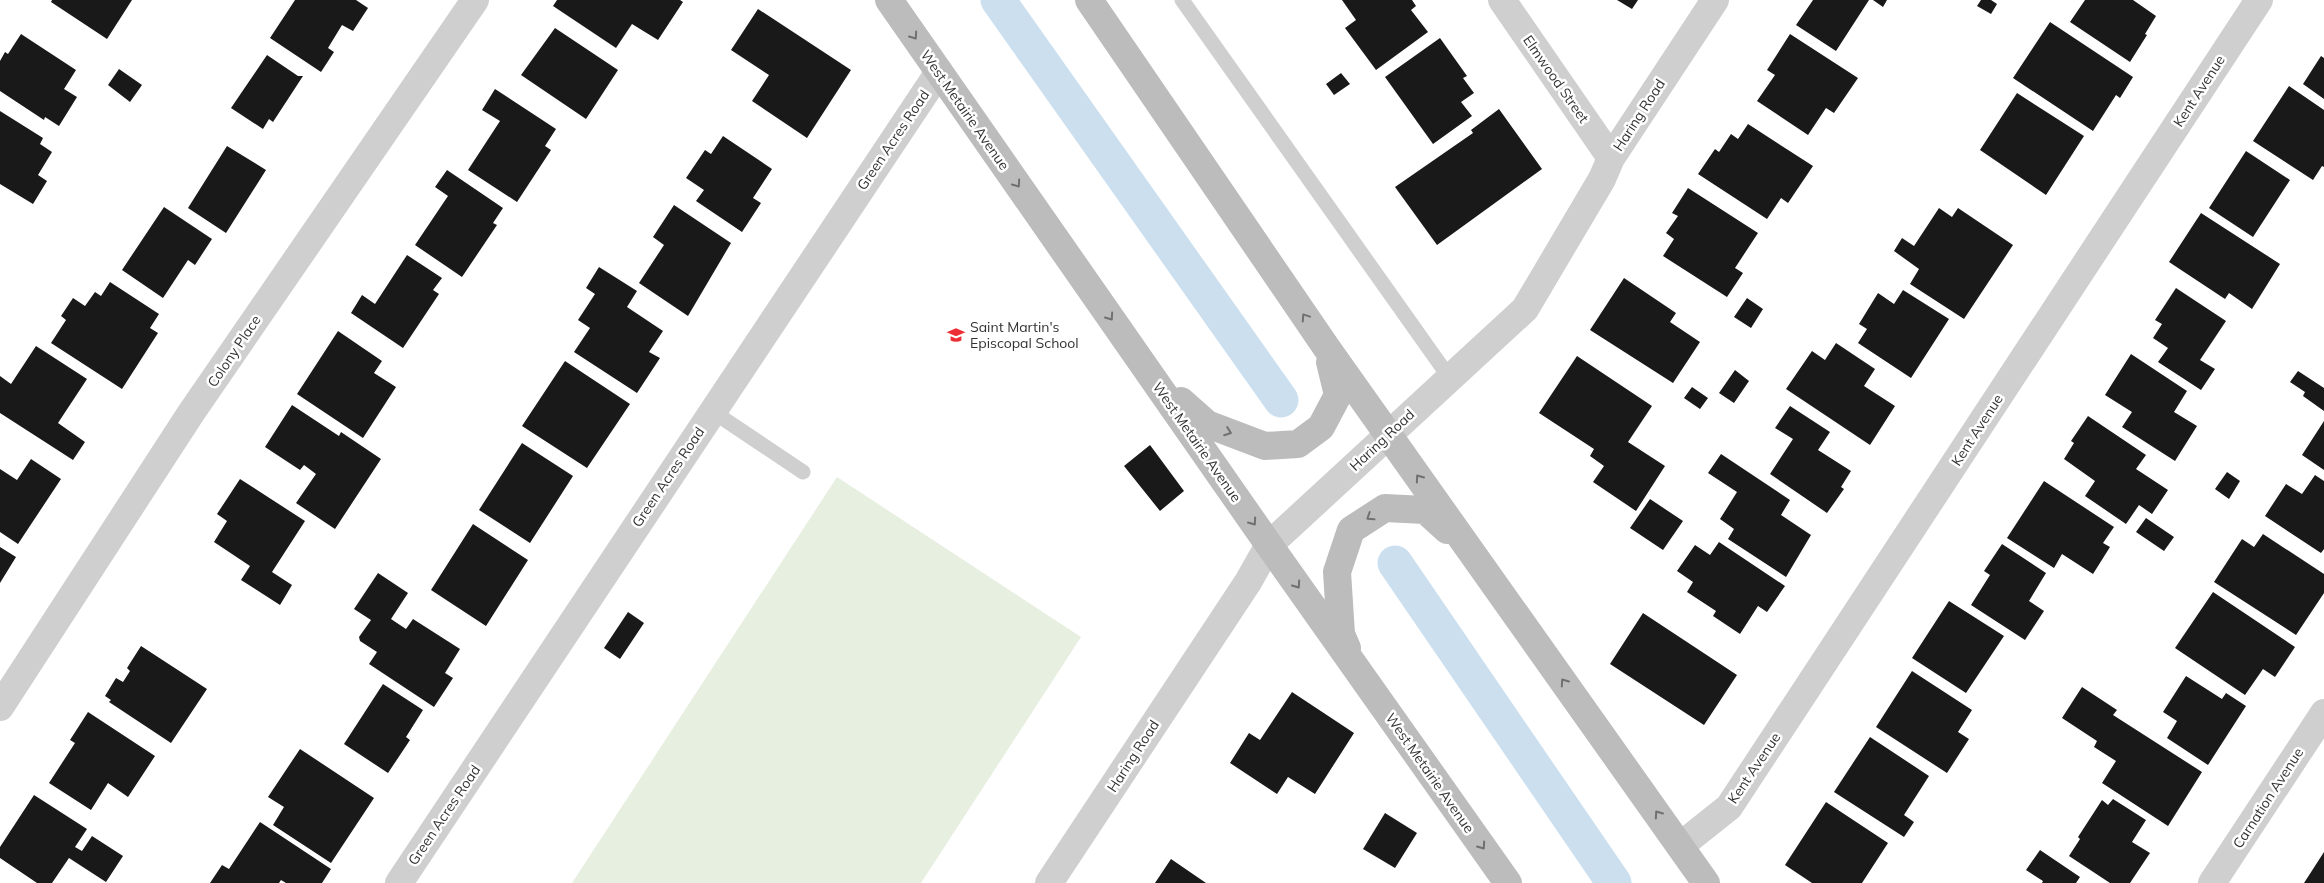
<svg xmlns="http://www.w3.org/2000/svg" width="2324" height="883" viewBox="0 0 2324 883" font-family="Mulish,sans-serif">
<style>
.green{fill:#e7efe0}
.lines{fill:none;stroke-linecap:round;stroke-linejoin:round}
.canal{stroke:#cbdfef;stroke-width:35}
.building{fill:#191919}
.lane{stroke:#cfcfcf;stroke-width:15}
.street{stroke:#cfcfcf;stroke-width:28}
.secondary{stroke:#bcbcbc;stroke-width:28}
.oneway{stroke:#707070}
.labels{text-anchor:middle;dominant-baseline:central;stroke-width:5;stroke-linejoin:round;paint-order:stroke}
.street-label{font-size:14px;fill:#323232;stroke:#fff}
.poi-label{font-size:14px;fill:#323232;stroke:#fff;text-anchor:start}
</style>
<rect width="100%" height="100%" fill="#fff"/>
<path class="green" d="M837,477l244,160 -160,246h-349z"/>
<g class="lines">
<path class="canal" d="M998,0l283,400
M1395,563l219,320"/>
</g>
<path class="building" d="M52,0h80l-25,39 -56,-37z
M295,0h61l12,8 -15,23 -11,-6 -14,23 6,4 -13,20 -51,-34z
M557,0h123l3,2 -25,38 -26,-16 -16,24 -63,-42z
M1342,0h70l4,6 -5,4 17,22 -52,38 -31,-42 11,-8z
M1617,0h21l-6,9z
M1813,0h56l-33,51 -40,-26z
M1873,0h14l-4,7z
M1981,0h10l6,4 -6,10 -14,-8z
M2085,0h48l23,16 -11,18 2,1 -17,27 -60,-40z
M758,9l93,61 -44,68 -55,-37 17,-26 -38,-25z
M2050,22l83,55 -13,21 -4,-3 -23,36 -80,-53z
M555,28l63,42 -32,49 -65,-44z
M21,34l55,36 -12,19 13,8 -18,29 -14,-9 -1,3 -44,-29v-30l5,-9 3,2z
M1790,34l68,44 -24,35 -8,-5 -18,27 -51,-34 18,-26 -8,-5z
M1440,38l27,38 -4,2 11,15 -13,9 11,14 -39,28 -48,-67z
M267,55l31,21h5l-30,46 -4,-3 -6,10 -32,-21z
M2321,56l3,2v41l-21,-15z
M119,69l23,16 -12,17 -22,-17z
M1341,73l9,11 -16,11 -8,-11z
M2289,86l35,24v57l-2,-1 -9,14 -60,-39z
M495,89l61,40 -11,17 6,4 -34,52 -49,-32 32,-49 -18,-11z
M2017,93l67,43 -38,59 -66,-45z
M1499,109l43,60 -105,76 -42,-58 78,-54 -2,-3z
M0,111l43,27 -3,6 12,8 -14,23 9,6 -14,23 -33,-20z
M1748,124l65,42 -25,37 -7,-5 -14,21 -69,-45 17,-25 4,3 12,-18 7,5z
M723,136l49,33 -19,29 8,5 -19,29 -46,-31 8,-11 -18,-12 19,-28 6,4z
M227,146l39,24 -40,63 -38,-25z
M2246,151l44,29 -37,57 -44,-29z
M447,170l56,38 -10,15 4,2 -35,52 -47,-32 33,-49 -13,-9z
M1688,188l70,45 -23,35 8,5 -16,24 -64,-41 11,-17 -8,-6 12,-17 -6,-3z
M674,205l57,38 -43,73 -49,-33 25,-38 -11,-8z
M164,207l48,32 -17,26 -7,-5 -25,38 -41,-28z
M1939,208l13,9 6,-9 55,37 -49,74 -54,-35 9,-15 -25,-18 8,-13 12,8z
M2201,213l79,51 -28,45 -23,-16 -4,6 -56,-37z
M407,255l35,23 -9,12 6,4 -36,54 -52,-35 11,-18 13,9z
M599,267l38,24 -10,16 36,24 -14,21 11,6 -23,35 -63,-41 16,-24 -12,-8 17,-26 -9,-6z
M1624,278l52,35 -6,9 30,20 -27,41 -83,-53z
M110,282l49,32 -9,14 8,5 -36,56 -71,-46 15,-23 -5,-4 12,-18 12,8 10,-14 6,4z
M2176,288l50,33 -26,39 15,9 -14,21 -43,-28 10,-14 -15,-10 9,-14 -7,-4z
M1903,290l46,29 -38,59 -53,-35 9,-14 -8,-5 19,-31 16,11z
M1747,298l16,11 -12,19 -17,-11z
M338,331l44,30 -8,12 22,14 -33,51 -66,-44z
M1836,343l39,26 -11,17 31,20 -25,39 -84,-56 26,-38 13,9z
M36,346l51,33 -29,44 27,19 -12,18 -73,-47v-37l11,8z
M2131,354l56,37 -13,21 23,14 -22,35 -53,-34 10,-15 -27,-17z
M1577,356l75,50 -24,36 37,24 -29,45 -43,-29 11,-16 -14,-10 4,-7 -55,-36z
M565,361l65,43 -43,64 -65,-42z
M1735,370l14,11 -15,22 -15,-10z
M2298,371l26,17v23l-21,-15 2,-4 -15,-10z
M1692,387l16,11 -8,11 -16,-11z
M292,405l47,31 2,-4 40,27 -46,70 -39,-26 20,-29 -12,-9 -4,5 -35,-23z
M1790,406l40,26 -12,18 33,21 -10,16 3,2 -17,24 -57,-39 23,-35 -18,-11z
M2088,416l58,39 -10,14 32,21 -16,24 -13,-9 -13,19 -41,-28 10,-15 -31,-22 10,-16 -3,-2z
M2324,421v49l-22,-15z
M522,443l51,33 -43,67 -51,-33z
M1150,445l34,46 -24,20 -36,-45z
M1721,454l69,46 -9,15 30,20 -25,42 -58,-38 6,-10 -14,-10 17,-27 -29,-19z
M31,459l30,20 -43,65 -18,-12v-63l17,11z
M2227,472l13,9 -11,18 -14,-10z
M2315,475l9,6v68l-3,4 -56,-37 21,-32 16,10z
M240,479l65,42 -33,51 20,13 -12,20 -39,-25 9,-14 -36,-24 13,-21 -10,-7z
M2044,481l70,46 -11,16 7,4 -17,27 -31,-20 -8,14 -47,-30z
M1650,499l33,22 -20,29 -33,-22z
M2146,518l28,19 -10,14 -28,-19z
M473,524l55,36 -42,66 -55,-36z
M2263,534l61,40v19l-28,42 -82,-53 28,-43 12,8z
M1719,542l66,44 -18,26 -9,-6 -18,28 -27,-18 3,-5 -29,-19 6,-10 -16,-11 18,-26 15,10z
M2002,544l44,29 -17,28 15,10 -19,29 -54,-35 19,-30 -6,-4z
M0,547l16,10 -16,26z
M378,573l30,20 -17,26 15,10 7,-10 47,30 -15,24 8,5 -19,29 -65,-43 8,-12 -17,-11 -1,-4 12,-17 -17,-11z
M2213,592l82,55 -20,30 -12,-8 -18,26 -70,-47z
M1949,601l55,35 -38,57 -54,-35z
M628,612l16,11 -24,36 -16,-11z
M1643,613l94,62 -33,50 -94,-61z
M141,646l66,43 -36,54 -62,-41 2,-2 -6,-4 11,-18 7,4 7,-11 -3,-3z
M1912,671l60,39 -14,22 11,7 -22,34 -71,-46z
M2186,676l36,23 4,-6 20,13 -38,59 -41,-27 10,-17 -14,-9z
M383,684l40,26 -17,27 4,3 -22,33 -44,-29z
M2082,687l35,23 -4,5 89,57 -34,54 -66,-43 14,-22 -22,-14 3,-6 -35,-23z
M1292,692l62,41 -39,61 -27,-17 -11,17 -47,-31 19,-30 11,7z
M88,712l67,44 -27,41 -20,-14 -17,27 -42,-27 26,-40 -5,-3z
M1870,737l59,39 -25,39 10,7 -10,15 -70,-45z
M300,749l74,49 -43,65 -58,-38 11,-18 -16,-10z
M34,795l53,34 -12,18 7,4 10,-15 31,20 -17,26 -37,-24 -17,25h-15l-37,-25v-11z
M2113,799l33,21 -14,22 18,11 -20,30h-20l-41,-27 11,-17 -2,-2 24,-37 6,5z
M1826,802l62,41 -26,40h-50l-27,-18z
M1385,813l32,20 -22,35 -32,-19z
M260,822l71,47 -9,14h-36l-5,-3 -2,3h-69l12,-18 7,4z
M2040,850l40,27 -4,6h-34l1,-2 -17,-11z
M2324,852v31h-20z
M1171,859l35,24h-51z"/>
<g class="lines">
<path class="lane" d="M1182,0l267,377
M712,411l91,61"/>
<path class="street" d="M1502,0l109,158
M0,707l191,-294 284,-413
M1680,846l49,-39 530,-807
M399,883l540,-811
M1049,883l199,-301 21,-37 256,-236 77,-130 9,-21 104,-158
M2212,883l112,-170"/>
<path class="secondary" d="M889,0l380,545 239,338
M1089,0l237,347 380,536
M1181,401l26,23 58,22 33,-2 23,-17 17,-32 -8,-33
M1347,648l-6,-14 -4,-62 14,-42 34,-22 40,2 22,20"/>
</g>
<defs><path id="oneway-chevron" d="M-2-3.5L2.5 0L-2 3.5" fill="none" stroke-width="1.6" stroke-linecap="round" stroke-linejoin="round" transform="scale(1.25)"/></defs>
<g class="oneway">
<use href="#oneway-chevron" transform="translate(914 36) rotate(55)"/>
<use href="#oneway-chevron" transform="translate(1017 184) rotate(55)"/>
<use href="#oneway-chevron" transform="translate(1110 317) rotate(55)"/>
<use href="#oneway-chevron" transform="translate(1305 317) rotate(-124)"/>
<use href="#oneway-chevron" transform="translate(1228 432) rotate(20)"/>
<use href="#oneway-chevron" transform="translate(1419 478) rotate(-125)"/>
<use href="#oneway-chevron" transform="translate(1370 517) rotate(147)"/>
<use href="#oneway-chevron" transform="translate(1253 522) rotate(55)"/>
<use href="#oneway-chevron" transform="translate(1297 585) rotate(55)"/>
<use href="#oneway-chevron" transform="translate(1564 682) rotate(-125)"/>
<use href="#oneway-chevron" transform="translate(1658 814) rotate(-125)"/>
<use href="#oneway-chevron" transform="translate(1482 846) rotate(55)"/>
</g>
<defs>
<g id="school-bare" transform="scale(1.35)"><path d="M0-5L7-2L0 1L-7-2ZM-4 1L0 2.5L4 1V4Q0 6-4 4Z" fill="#ed2f35" stroke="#fff" stroke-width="2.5" paint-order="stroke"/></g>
</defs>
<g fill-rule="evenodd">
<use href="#school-bare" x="956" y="335"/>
</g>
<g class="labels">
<g class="street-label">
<text transform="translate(1556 79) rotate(55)">Elmwood Street</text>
<text transform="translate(2199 91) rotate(-57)">Kent Avenue</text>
<text transform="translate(965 110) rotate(55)">West Metairie Avenue</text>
<text transform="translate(1639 115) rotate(-57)">Haring Road</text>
<text transform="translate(893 140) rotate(-56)">Green Acres Road</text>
<text transform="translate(234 351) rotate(-56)">Colony Place</text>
<text transform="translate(1977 430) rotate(-57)">Kent Avenue</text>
<text transform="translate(1382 440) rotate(-43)">Haring Road</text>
<text transform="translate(1197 442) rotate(55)">West Metairie Avenue</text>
<text transform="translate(668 477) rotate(-56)">Green Acres Road</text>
<text transform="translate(1133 756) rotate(-57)">Haring Road</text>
<text transform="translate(1754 768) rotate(-56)">Kent Avenue</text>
<text transform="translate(1430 773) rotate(55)">West Metairie Avenue</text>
<text transform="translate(2268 798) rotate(-57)">Carnation Avenue</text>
<text transform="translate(444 815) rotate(-56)">Green Acres Road</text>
</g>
<g class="poi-label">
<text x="970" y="327">Saint Martin's<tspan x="970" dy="16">Episcopal School</tspan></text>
</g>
</g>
</svg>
